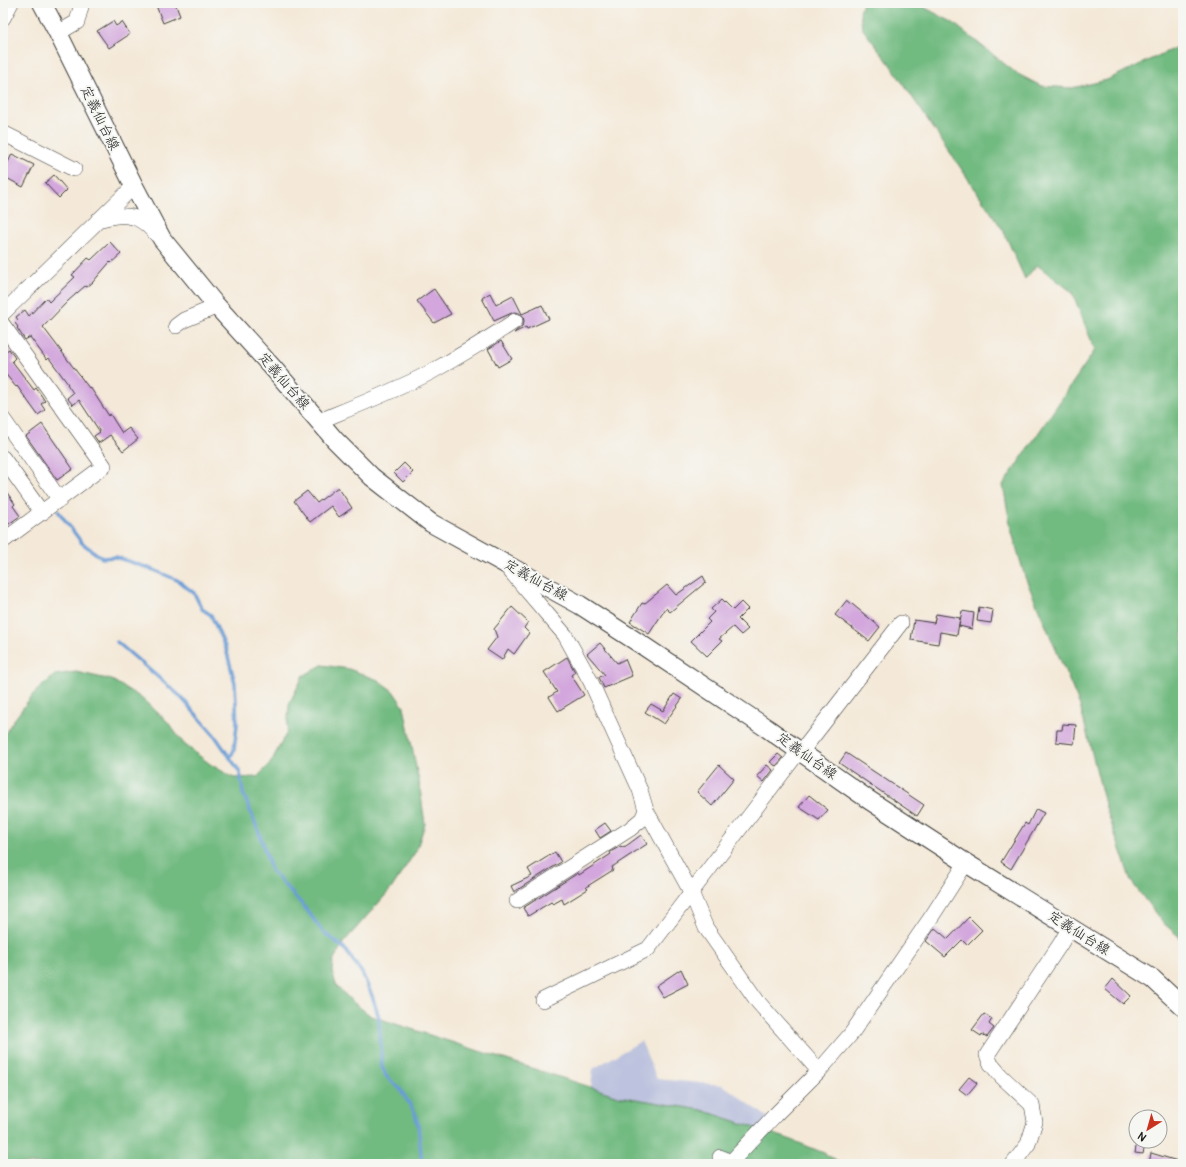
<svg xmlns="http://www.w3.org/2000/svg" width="1186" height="1167" viewBox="0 0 1186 1167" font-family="Pangolin,'Klee One',sans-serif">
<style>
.industrial{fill:#bdc3de}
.forest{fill:#71ba80;stroke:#466b4e}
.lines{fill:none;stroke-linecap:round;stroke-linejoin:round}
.stream{stroke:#6a9dd5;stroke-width:3.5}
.building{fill:#d3a7dd}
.minor-casing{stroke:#3c3b38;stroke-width:16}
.major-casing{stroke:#3c3b38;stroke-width:20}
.minor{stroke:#fff;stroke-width:15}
.major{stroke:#fff;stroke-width:18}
.labels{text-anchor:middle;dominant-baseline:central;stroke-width:4;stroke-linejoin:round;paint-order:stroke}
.street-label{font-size:14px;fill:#1c1c1c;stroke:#f6f6f2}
</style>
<rect width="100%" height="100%" fill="#f6f6f2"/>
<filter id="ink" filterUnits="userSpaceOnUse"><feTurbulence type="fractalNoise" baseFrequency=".025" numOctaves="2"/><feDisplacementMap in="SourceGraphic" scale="8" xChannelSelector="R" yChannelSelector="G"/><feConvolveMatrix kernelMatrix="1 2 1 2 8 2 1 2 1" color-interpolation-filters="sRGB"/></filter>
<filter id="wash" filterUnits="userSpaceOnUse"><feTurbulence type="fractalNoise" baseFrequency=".012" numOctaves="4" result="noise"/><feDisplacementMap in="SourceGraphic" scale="16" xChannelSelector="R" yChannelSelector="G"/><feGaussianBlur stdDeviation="0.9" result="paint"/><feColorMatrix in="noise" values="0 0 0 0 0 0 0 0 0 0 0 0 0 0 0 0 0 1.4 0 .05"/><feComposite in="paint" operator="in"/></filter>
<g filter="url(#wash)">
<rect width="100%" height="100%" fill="#f4e9d8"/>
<path class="industrial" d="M641,1041l16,38 66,6 51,37 -40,42 -147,-41 6,-54z"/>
<path class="forest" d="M863,3h53l36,19 64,51 25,13 31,2 35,-8 76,-36v896l-21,-18 -31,-41 -25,-73 -26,-102 -55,-129 -14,-48 -8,-44 92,-135 -23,-58 -35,-27 -12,14 -22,-49 -114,-167 -27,-35 -2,-16z
M322,665l27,4 29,11 15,11 11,16 15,75 6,42 -9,27 -25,38 -48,54 -10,18 -1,11 5,15 17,16 17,13 247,80 84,14 90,30 32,13 18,11h-839v-427l8,-13 23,-31 21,-18 21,-3 36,8 28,17 27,24 17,23 26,20 24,14 23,-1 13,-13 17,-32 2,-28 14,-28z"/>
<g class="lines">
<path class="stream" d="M58,511l24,32 20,15 14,-1 38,13 23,10 17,13 8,16 9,6 15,34 9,34 2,42 -3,25 -4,8
M117,642l63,54 35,40 25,36 3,21 17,42 11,35 35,39 17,23 21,16 18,25 11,25 6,20 3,49 4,9 14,13 15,24 3,11 4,40"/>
</g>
<g id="blocks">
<path class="building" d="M155,3h20l5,13 -17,7z
M113,21l3,5 6,-4 8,12 -21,14 -12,-17z
M12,154l22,11 -11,22 -20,-11v-3z
M54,175l13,15 -8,8 -14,-15z
M110,242l11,12 -10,9 -1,-1 -18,21 -5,4 -2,-1 -17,15 -25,26 46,61 1,-1 19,29 1,-2 12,19 7,-5 9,11 -15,12 -13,-16 -11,8 -5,-7 6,-4 -21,-32 -6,5 -6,-7 6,-5 -6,-9h1l-19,-26 -2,2 -17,-23 -5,3 -8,-12 1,-1 -3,-4 3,-3 -2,-3 9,-7 4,6 17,-18 3,4 26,-25 -3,-2 16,-17 3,2z
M434,289l17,25 -17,9 -17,-22z
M490,293l6,12 17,-9 9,18 20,-9 7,14 -22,10 -1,-2 -12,6 9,-8 1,-4 -1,-5 -4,-3 -5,-1 -20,9 -12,-23z
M501,341l11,18 -14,8 -10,-18z
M3,348l2,4 4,-3 6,9 -3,3 22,29 2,-2 9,13 -4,3 4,6 -7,5 -21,-29 -1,1 -13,-16z
M42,424l31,45 -16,11 -31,-44z
M404,463l9,9 -10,10 -9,-9z
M3,487l12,17 -2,2 7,10 -17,12z
M338,487l14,21 -13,9 -8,-11 -21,16 -16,-21 13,-10 10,12z
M703,576l3,6 -36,30 -4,-4 -17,26 -19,-12 12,-19 2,1 23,-19 9,10z
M722,599l11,11 8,-8 7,7 -10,10 10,10 -7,6 -8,-8 -14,12 3,2 -15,15 -16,-15 19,-19 -3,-3 7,-7 -3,-3z
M847,600l33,27 -11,14 -34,-26z
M512,607l16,15 -4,6 5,5 -15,21 -6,-5 -6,11 -15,-10 10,-13 -3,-8z
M979,607l14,3 -2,13 -14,-2z
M962,611l12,2 -2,16 -13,-3z
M936,614l24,4 -3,17 -17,-3 -2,12 -27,-4 3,-20 20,3z
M600,643l17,20 8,-4 7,17 -28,12 -5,-11 6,-2 -18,-21z
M567,657l8,15 -4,3 13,20 -26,16 -9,-14 8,-5 -13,-20z
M674,694l8,5 -18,25 -19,-12 6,-8 12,7z
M1063,724l13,1 -2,19 -18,-2 1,-12h5z
M846,753l78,52 -7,11 -78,-53z
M778,754l5,4 -7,8 -6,-4z
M719,765l15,14 -22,27 -15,-14z
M767,765l6,5 -9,12 -7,-6z
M809,795l19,15 -9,10 -20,-13z
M1036,809l8,4 -33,56 -10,-7 24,-39 3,2z
M605,823l6,8 -11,7 -5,-8z
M641,835l6,9 -35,23 1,3 -27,17 2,2 -24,15 -2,-5 -9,5 -2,-2 -23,14 -5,-8 55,-35 1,2 32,-21 -1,-2 11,-6 1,1 4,-1z
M555,852l6,10 -47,30 -3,-6 21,-10 -4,-7z
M969,917l13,13 -15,15 -5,-5 -17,17 -19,-16 9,-13 13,11z
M681,969l7,15 -25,13 -7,-11z
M1113,979l18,17 -8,8 -18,-15z
M984,1014l8,5 -3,5 5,4 -7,9 -5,-3 -1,2 -9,-6z
M969,1077l8,6 -10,12 -8,-6z
M1137,1141h9l-3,13 -8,-1z
M1151,1153l30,9 -1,2h-31z"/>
</g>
</g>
<g filter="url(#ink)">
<use href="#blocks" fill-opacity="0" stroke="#3c3b38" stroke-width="1"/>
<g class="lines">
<g class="minor-casing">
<path id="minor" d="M3,18l8,-15
M58,33l19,-11 5,-19
M3,133l71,36
M98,220c15,-4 32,-8 45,2 5,3 10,9 14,13
M3,313l131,-127
M3,325l101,141 -101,75
M176,326l8,-6 34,-14
M3,419l57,81
M319,421c37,-15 76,-30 112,-49 29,-16 57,-33 84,-51
M3,458l39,55
M506,566l59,69 25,45 50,110 6,20 -4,9 -12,10 -113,72
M801,752l100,-129
M646,810l45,82 15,36 52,74 61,69
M543,1000l105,-51 151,-198
M720,1157l11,5 44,-47 44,-44 32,-37 81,-118 34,-53
M1013,1164l15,-20 7,-22 -3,-17 -31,-29 -10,-12 -4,-9 74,-112 9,-16"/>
</g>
<g class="major-casing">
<path id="major" d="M42,3l16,30 76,153 28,53 53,65 58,64 62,72 37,37 59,46 149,82 62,40 126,84 101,71 97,63 187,116 30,28"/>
</g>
<use href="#minor" class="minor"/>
<use href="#major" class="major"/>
</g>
</g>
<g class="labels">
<g class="street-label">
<text transform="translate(100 118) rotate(64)">定義仙台線</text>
<text transform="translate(284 381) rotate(49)">定義仙台線</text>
<text transform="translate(536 580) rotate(29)">定義仙台線</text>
<text transform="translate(807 756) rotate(35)">定義仙台線</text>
<text transform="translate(1079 933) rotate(32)">定義仙台線</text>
</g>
</g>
<rect width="1186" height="1167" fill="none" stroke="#f6f6f2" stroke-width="16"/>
<g transform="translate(1148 1129) rotate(217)"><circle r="19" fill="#f6f6f2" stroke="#9f9f9c"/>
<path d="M0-3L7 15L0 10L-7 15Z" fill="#c8321e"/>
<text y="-6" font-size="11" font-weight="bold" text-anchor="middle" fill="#1c1c1c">N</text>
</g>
</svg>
